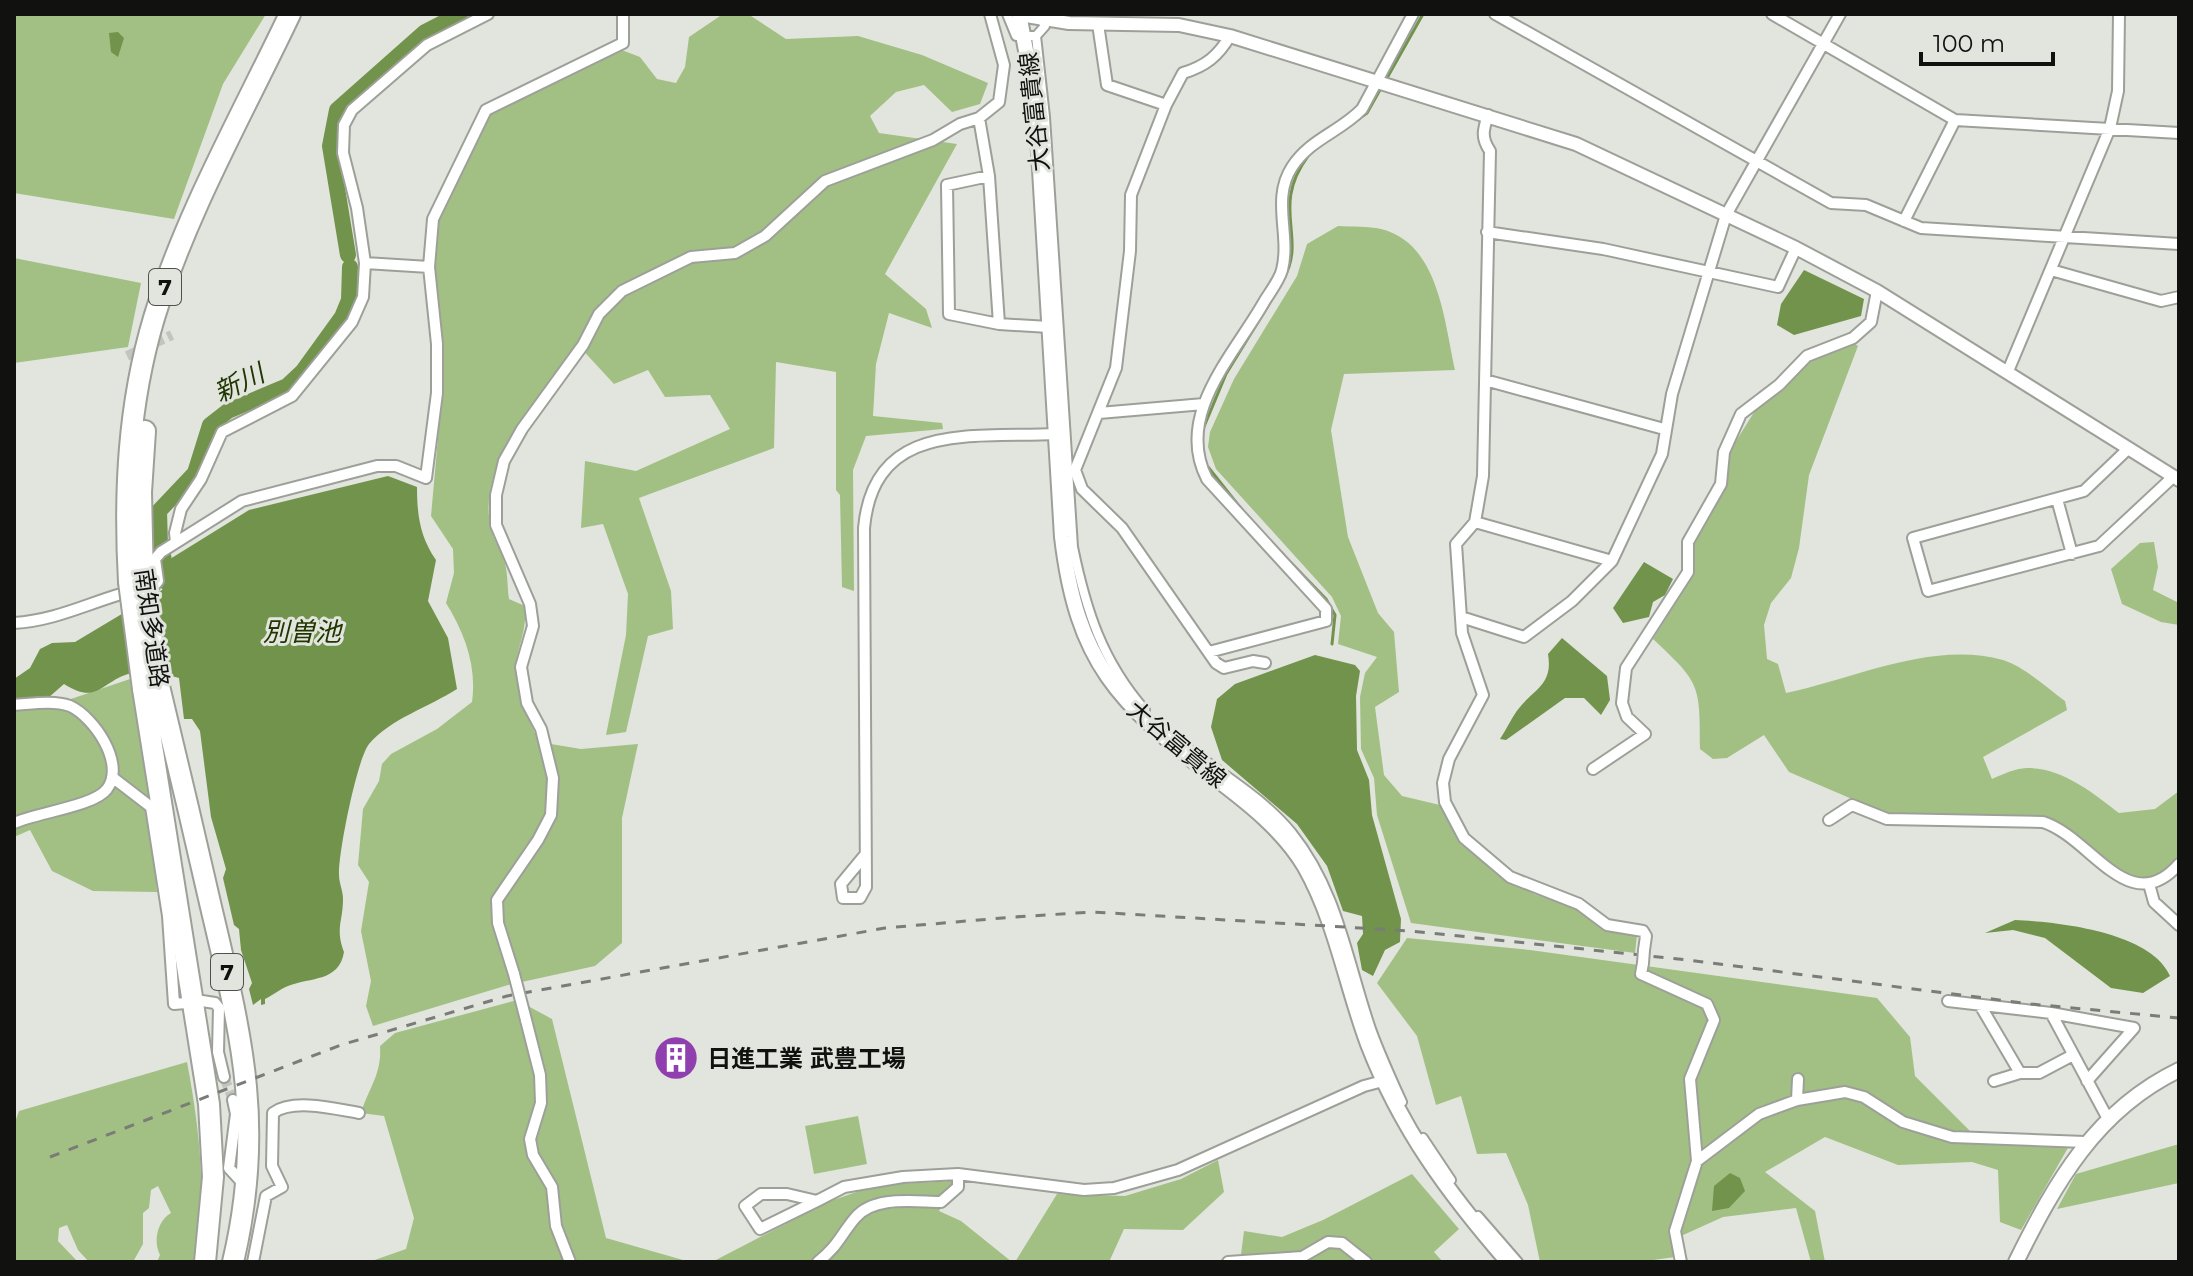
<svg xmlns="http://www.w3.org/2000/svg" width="2193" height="1276" viewBox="0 0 2193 1276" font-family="Montserrat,'Noto Sans JP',sans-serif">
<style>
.green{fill:#a2c083}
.water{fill:#72934b}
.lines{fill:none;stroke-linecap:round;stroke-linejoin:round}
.stream{stroke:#72934b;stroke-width:3}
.river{stroke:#72934b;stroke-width:16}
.minor-tunnel{stroke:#c2c5bf;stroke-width:10;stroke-dasharray:10 5;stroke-linecap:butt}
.pedestrian-casing{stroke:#9da099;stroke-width:12}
.minor-casing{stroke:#9da099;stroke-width:14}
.tertiary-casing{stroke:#9da099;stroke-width:16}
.secondary-casing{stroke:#9da099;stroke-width:18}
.motorway-casing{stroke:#9da099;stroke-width:24}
.pedestrian{stroke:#fff;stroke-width:8}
.minor{stroke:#fff;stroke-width:10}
.tertiary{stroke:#fff;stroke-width:12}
.secondary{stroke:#fff;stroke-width:14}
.motorway{stroke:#fff;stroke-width:20}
.rail{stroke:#797c77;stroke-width:3;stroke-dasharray:10 10;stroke-linecap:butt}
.minor-bridge-casing{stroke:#9da099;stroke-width:14;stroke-linecap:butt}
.motorway-bridge-casing{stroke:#9da099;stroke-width:24;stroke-linecap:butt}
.minor-bridge{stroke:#fff;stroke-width:10}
.motorway-bridge{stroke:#fff;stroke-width:20}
.labels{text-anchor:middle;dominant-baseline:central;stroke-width:6;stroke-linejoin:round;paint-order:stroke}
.shield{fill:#e1e5de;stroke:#4f514e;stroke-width:2}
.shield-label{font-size:22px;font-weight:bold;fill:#111210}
.street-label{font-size:24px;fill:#111210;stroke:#e1e5de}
.poi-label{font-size:24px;font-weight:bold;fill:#111210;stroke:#e1e5de;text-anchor:start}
.water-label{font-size:26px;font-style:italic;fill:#213600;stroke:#e1e5de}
</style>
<rect width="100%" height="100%" fill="#e1e5de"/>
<path class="green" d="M14,14h252l-43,70 -49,135 -160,-26z
M723,14h25l38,25 72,-3 64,19 66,28 -8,21 -28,8 -28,-27 -28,7 -26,24 9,17 78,11 -72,130 41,35 6,19 -43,-15 -13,51 -3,52 69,7 1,6 -77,7 -13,34 1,121 -12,-4 -2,-92 -4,-5v-118l-60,-10 -2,86 -135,50 32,93 2,38 -25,7 -22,96 -20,3 20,-100 2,-41 -25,-70 -22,4 4,-67 51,10 94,-42 -20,-34 -45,2 -17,-27 -34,14 -36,-39c-35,47 -103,119 -87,183 2,10 8,19 12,29 5,12 4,28 6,42l16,7c2,29 -9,41 -9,63 1,26 12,49 23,73l42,7 57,-5 -16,74v125l-27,23 -87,19 -135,41 -7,-20 5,-25 -10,-50 8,-49 -11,-17 5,-56 16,-28 3,-17 9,-10 46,-25 35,-27c5,-36 -7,-68 -26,-99l8,-30 -1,-24 -22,-33 11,-122v-50l-8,-75 4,-51 51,-104 130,-65 21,8 17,22 19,4 9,-16 4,-30z
M1338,226c14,1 30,0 43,3 58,14 63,92 74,141l-111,4 -13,56 17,107 30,76 16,19 5,60 -24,15 9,68 18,21 38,9 22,38 34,31 38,20 43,15 20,17 40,9 -2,18 -224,-30 -34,-108 -3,-37 -13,-29 -1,-52 5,-24 12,-16 -39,-13 3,-28 -9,-19 -116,-128 -8,-22 2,-15 24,-53 63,-103 10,-32z
M14,258l127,25 -13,64 -114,16z
M1854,343l4,3 -49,129 -10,73 -8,30 -20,25 -7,22 3,34 11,5 8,29c67,-14 147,-53 217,-33 22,7 44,28 62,41l2,9 -84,47 9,22c7,-3 15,-7 23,-9 38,-10 77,22 104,43l36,-4 24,-18v65c-5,6 -11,15 -17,19 -32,23 -84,-46 -116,-58l-159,-3 -98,-42 -25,-37 -37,23 -14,1 -13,-10c0,-65 0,-66 -47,-110l40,-64 1,-32 31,-55 3,-34 28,-45 58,-50z
M2154,542l4,25 -5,23 26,13v22l-18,-3 -39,-18 -11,-35 29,-26z
M130,679l18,105 9,108 -64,-1 -41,-20 -22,-41 -16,7v-126l48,-9z
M1407,938l123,12 347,48 33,39 5,39 64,64 90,6 -48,84 -21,-8 -2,-52 -26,-8 -74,3 -73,-28 -60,35 50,39 10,51h-14l-15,-54 -73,9 -42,19 -6,21 -36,5h-99l-12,-57 -22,-52 -29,1 -16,-58 -25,9 -19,-69 -40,-53z
M517,1000l35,19 54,219 84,24h-321l37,-13 8,-31 -30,-102 -23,-3c8,-26 21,-39 19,-67l15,-13z
M187,1062c12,63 21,137 8,200h-38l3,-7c-7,-13 -3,-34 11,-42l-13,-27 -7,4 -2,18 -6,5v31l-10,18h-44l-11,-12 -11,-25 -8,3 -1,13 20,21h-64v-137l5,-14z
M858,1116l9,48 -53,10 -9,-48z
M2179,1144v39l-122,26 19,-35z
M1218,1160l6,32 -41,38 -59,-1 -15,33h-94l42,-68 68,2 56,-17z
M1412,1174l47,55 -25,23 9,10h-203l4,-31 38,6 41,-17z
M956,1181l-17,30 22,10 51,41h-300l116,-60 48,-17z"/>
<path class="water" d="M118,32l6,6 -6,19 -7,-5 -2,-19z
M1804,270l60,29 -3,17 -67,19 -17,-10 4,-21z
M388,476l29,11c0,28 3,50 19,73l-8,41 20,37 9,51c-28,18 -67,30 -88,55 -12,15 -31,110 -30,131 0,8 4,16 4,24 0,23 -8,29 1,53 -5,30 -33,25 -56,34 -8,3 -15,9 -23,13v5l-4,1v-6l-8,6 -4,-16 3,-6 -11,-33 -2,-21 -5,-4 -11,-47 3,-9 -15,-52 -11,-86 -8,-12h-8l-5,-41c-13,-4 -37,-9 -51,-4 -28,9 -31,31 -64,10l-16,14 -34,2v-21l16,-11 10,-19 12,-6 23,-1 97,-58 -2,-25 79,-49z
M1644,562l29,17 -8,16 -12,7 -4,15 -26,6 -10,-15z
M1562,638l45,38 3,24 -9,15 -17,-17h-19l-59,42 -6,-1c7,-10 12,-23 20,-32 16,-19 33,-23 28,-53z
M1315,655l40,10 5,6 -4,25 1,54 12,30 3,35 29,104 -1,23 -15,8 -12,26 -11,-6 -5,-27 6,-9 -1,-18 -19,-5 -16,-45 -30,-42 -75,-64 -11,-33 6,-28 18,-15z
M2015,920c43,2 136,12 155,56l-27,17 -32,-5 -66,-50 -32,-8 -28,3z
M1730,1173l10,5 5,13 -16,17 -17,3 2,-25z"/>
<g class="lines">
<path class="stream" d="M1387,78l36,-64
M1339,133l28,-20 14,-25
M1284,278c23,-41 -14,-71 24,-122
M1203,429l23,-55 51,-83
M1208,467l35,44
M1270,541l56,58 9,16 -3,29"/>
<path class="river" d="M348,255l-18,-109 7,-36 88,-78 35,-18
M160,545l-1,-34 36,-38 15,-48 18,-14 59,-25 16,-15 39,-54 7,-17 1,-33
M163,555l5,29"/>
<path class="minor-tunnel" d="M127,356l45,-21
M224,1077l9,23"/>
<g class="pedestrian-casing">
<path id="pedestrian" d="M1007,14l9,22h20l9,-10 -4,-7
M1036,36l9,81 28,430c13,63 29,114 72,163
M1179,741c37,30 82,54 113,92 46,57 56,129 79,196 9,25 20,49 31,73
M1423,1138l28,42
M1478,1216l40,46"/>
</g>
<g class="minor-casing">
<path id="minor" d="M1495,14l336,189 35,2 55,23 258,16
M1772,14l183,106 224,13
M1098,24l9,61 59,20
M1230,36c-12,20 -24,30 -47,37l-17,32 -35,90 -1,56 -14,117 -41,102 7,19 40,39 94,135 8,5 29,-7 12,2
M1488,115c-5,15 -7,23 2,36l-7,325 -8,46 -19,22 6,89 21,62 -34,64 -6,24 2,19 19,36 46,39 69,27 28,21 36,6 3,5 -2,14
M979,118l10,58 10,148
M989,176l-42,9 2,129 50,10 50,3
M1904,221l51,-101
M1487,232l116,17 175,38 18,-39
M365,263l64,4
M2051,270l110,31 18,-4
M2008,371l102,-243 8,-37 1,-77
M1485,380l179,49
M1099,413l105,-9
M2129,448l-45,43 -171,47 15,53 171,-45 75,-70
M2057,499l15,55
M1475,522l137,39
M176,542l-1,-9 6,-24 20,-30 21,-47 70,-36 60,-74 11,-25 2,-34 -8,-55 -14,-55 1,-28 8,-15 75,-65 61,-31
M1461,617l63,20 48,-36 40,-40 50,-107 10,-60 54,-179 114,-201
M14,623c51,-3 89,-29 139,-36l5,-6 -3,-22 6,-7 81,-51 135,-35h19l30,12 11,-85v-49l-8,-77 4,-48 53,-109 137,-67v-29
M1209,652l117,-31v-12l-119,-130c-33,-64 27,-124 57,-177 6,-10 15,-21 18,-32 9,-35 -11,-71 10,-103 18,-28 48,-35 70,-58l51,-95
M14,705c17,-1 39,-5 56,1 24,11 56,58 37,83 -12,17 -72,24 -93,34
M1593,769l52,-35 -18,-17 -5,-14 4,-35 62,-96v-30l33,-58 3,-32 17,-38 38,-29 28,-29 46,-18 18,-16 6,-31
M112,777l39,30 17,109 6,88 12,-1
M1829,820l23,-15 35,14 156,3c48,15 86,99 136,42
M865,855l-24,29 2,14h17l6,-11 -2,-359c10,-108 108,-90 192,-94
M2149,884l5,18 25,23
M1643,963l-2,11 66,30 7,16 -24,59 7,82 -22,70 6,31
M514,974l-16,-51 -1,-23 41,-60 13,-25 2,-37 -12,-49 -14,-26 -6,-36 12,-41 -3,-22 -34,-79v-30l8,-34 18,-32 61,-84 16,-31 23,-23 69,-34 44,-4 30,-17 60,-55 108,-41 27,-16 19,-6 20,-16 5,-37 -14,-51
M202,1001l13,2 4,5 -1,44 6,25
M1948,1001l103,12 83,15 -47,53
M1980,1005l40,68
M2051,1013l57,106
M526,1020l14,55 1,28 -11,36 3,16 19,32 4,39 14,36
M1994,1081l26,-8h19l34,-18
M233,1100l3,14 -7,54 11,12
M1797,1100l1,-21
M1697,1161l62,-47 38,-14 48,-8 19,5 39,25 49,15 133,5
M817,1201l-57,28 -15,-23 16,-12h26l30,7 27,-14 59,-10 55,-3 126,16 30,-2 64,-18 186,-84 19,-5
M253,1262l13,-66 16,-9 -10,-21 1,-53c20,-15 63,-4 86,0
M818,1262c20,-16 22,-26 37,-44 19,-23 60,-16 86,-16l17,-15v-13
M1228,1262l74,-5 26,-15 14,1 24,19"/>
</g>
<g class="tertiary-casing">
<path id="tertiary" d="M1020,15l49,8 110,2 51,11 346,108 220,104 81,43 302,189"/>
</g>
<g class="secondary-casing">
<path id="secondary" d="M1019,14l17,89 26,434c15,126 56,166 153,241 33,25 69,53 90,89 31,55 41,118 63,177 33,85 80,149 140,218
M2016,1262c39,-79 80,-152 163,-192"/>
</g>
<g class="motorway-casing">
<path id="motorway" d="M143,581l-2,-89 4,-61
M129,582c-5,-89 -1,-177 25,-264 32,-105 89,-205 136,-304
M159,686c18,74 35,147 52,221 31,131 54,220 22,355
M143,689l66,415 4,73 -8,85"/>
</g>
<use href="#pedestrian" class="pedestrian"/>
<use href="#minor" class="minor"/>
<use href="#tertiary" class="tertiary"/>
<use href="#secondary" class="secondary"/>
<use href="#motorway" class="motorway"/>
<path class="rail" d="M50,1157l291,-112 166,-49 378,-68 129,-11 79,-5 318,19 277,29 343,44 148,14"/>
<g class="minor-bridge-casing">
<path id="minor-bridge" d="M1643,963l1,-13
M514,974l12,46"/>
</g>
<g class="motorway-bridge-casing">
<path id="motorway-bridge" d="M143,581l16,105
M129,582l14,107"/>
</g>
<use href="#minor-bridge" class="minor-bridge"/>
<use href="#motorway-bridge" class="motorway-bridge"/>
</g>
<defs>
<g id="building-disc" transform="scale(2.3)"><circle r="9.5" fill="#903fae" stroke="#e1e5de"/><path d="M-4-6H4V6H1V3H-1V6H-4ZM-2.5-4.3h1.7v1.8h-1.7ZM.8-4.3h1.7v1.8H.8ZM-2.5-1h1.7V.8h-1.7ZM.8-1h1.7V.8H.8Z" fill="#fff"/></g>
</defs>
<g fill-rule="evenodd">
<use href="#building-disc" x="676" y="1058"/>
</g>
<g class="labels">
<g class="shield">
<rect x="149" y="269" width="32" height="36" rx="6"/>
<rect x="211" y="954" width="32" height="36" rx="6"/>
</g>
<g class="shield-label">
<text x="165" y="287">7</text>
<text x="227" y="972">7</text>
</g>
<g class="street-label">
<text transform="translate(1034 112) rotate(-96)">大谷富貴線</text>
<text transform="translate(152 628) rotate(82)">南知多道路</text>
<text transform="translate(1177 744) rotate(40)">大谷富貴線</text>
</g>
<g class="poi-label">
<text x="707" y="1058">日進工業 武豊工場</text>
</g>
<g class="water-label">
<text transform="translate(239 383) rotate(-26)">新川</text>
<text x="302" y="632">別曽池</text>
</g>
</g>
<rect width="2193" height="1276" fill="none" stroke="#111210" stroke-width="32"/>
<path d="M1921 52v12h132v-12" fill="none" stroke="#111210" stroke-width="4"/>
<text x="1933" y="52" font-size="24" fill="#111210" stroke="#e1e5de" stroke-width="6" paint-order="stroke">100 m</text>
</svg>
